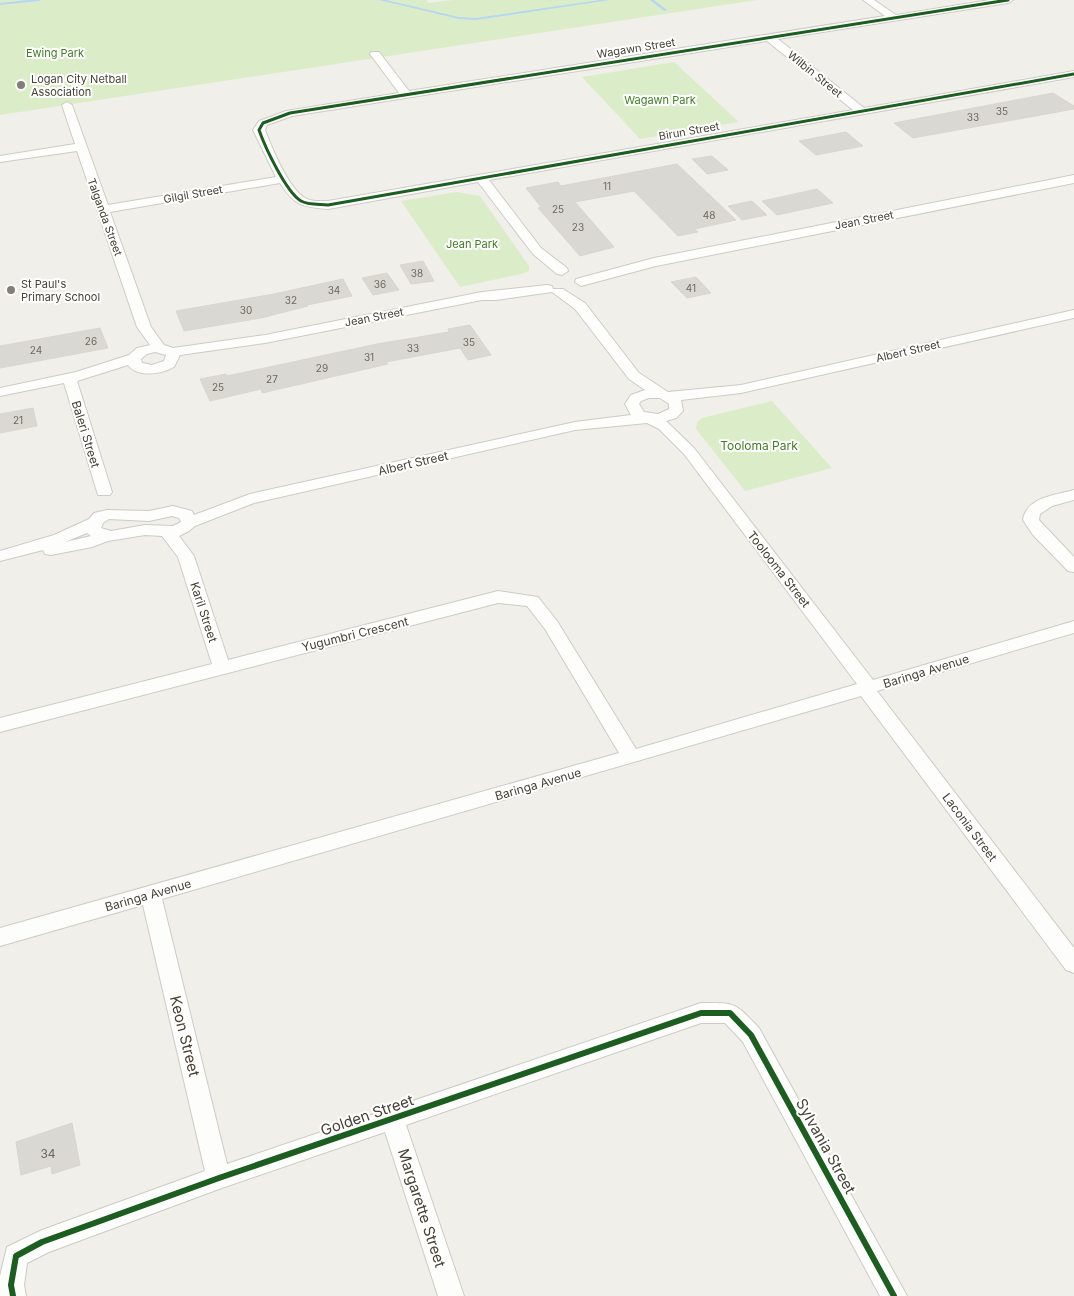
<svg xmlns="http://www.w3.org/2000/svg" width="1074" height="1296" viewBox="0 0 1074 1296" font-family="Inter,sans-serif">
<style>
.green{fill:#dbedc8}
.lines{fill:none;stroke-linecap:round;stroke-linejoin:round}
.stream{fill:#b7d6f2;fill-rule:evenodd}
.building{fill:#dad8d2;stroke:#d9d6cf}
.minor-casing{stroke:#cdcbc6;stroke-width:2}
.minor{fill:#fdfdfc;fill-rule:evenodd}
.cycleway-far1-casing{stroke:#fff;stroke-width:5}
.cycleway-casing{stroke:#fff;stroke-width:9}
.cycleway-far1{stroke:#1b5e20;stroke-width:3}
.cycleway{stroke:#1b5e20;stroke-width:6}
.poi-dot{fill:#837f74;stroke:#fff;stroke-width:2}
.labels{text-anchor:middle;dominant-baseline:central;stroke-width:4;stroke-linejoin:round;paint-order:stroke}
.number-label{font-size:10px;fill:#6d685d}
.far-street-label{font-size:11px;fill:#484235;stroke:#fff}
.far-park-label{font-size:11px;fill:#3f7e23;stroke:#fff}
.far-poi-label{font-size:11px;fill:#484235;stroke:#fff;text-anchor:start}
.street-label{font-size:12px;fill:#484235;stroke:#fff}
.park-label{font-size:12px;fill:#3f7e23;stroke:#fff}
.near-number-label{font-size:12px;fill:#6d685d}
.near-street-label{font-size:15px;fill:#484235;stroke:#fff}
</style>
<rect width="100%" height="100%" fill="#f0efea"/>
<path class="green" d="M0,0h426l3,3 24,-3h304l-757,115z
M674,62l65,60 -99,17 -58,-62z
M457,192l23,4 49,70v5l-8,3 -61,13 -59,-86z
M772,401l60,67 -87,23 -49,-62 1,-7 5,-4z"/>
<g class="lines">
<path class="stream" d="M28,0h13l-2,1 -39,4v-2z
M379,0h7l73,17 17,1 124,-18h10l-134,20 -17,-1z
M650,0h4l13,10 -3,1z"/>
</g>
<path class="building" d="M1053,93l21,13v3l-161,29 -19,-15z
M846,132l17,14 -47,9 -17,-14z
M712,156l16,14 -21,4 -15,-15z
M677,164l59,56 -41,9 3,3 -20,4 -44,-45 -59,11 39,45 -34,9 -42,-48 3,-1 -15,-19 32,-6 3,4z
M817,189l16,14 -56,12 -15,-14z
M752,201l15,14 -25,5 -14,-14z
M423,261l11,20 -23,3 -11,-19z
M387,273l12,17 -26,5 -11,-17z
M696,277l15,16 -24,5 -16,-16z
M343,279l9,17 -45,9 1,1 -47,12 -77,13 -8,-20 98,-17z
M470,325l21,30 -23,5 -8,-12 -74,14 2,2 -126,29 -1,-4 -51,12 -10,-22 26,-5 1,2 150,-32 72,-12 -1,-3z
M100,328l8,20 -108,20v-22z
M33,408l4,18 -37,7v-19z
M72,1123l8,42 -28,9 -1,-8 -30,9 -5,-33z"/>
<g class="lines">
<g class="minor-casing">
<path id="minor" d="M863,0h11l22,15 94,-15h23l-5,3 -230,36 86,69 210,-37v6l-585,103 52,68 26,20 1,3 -6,4 -5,-1 -24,-20 -55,-72 -150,27c-26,-2 -33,-3 -48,-26l-170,29 41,115 13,18 9,3 92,-13 217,-43 65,-7 5,1 1,3h10l22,14 54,70 29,19 73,-7 333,-75v8l-333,75 -60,7 2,11 -7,7 -10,3 28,27 179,232 201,-59v12l-197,58 197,257v25l-8,-3 -205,-274 -699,203 65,265 474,-161c36,0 33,-1 58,25l148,268h-27l-137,-254 -18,-19h-24l-295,102 58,171h-26l-53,-164 -166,57 -170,63 -22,11 -3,22 2,11h-26v-20l7,-29 35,-17 163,-59 -62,-266 -143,41v-18l619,-175 -74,-124 -18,-23 -29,-3 -498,129v-14l212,-54 -34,-107 -16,-21 -17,-1 -37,6 -16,6 -41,8 -6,-1 -2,-4 -43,11v-10l54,-16 35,-16 5,-6 13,-3 42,1 24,-5 19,5 2,4 56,-21 325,-72 56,-7 -6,-11 6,-9 14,-5 -16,-11 -54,-70 -23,-17 -56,8h-14l-217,43 -85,12 -6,12c-12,7 -37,11 -46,-2l-51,16 35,111 -2,3h-12l-34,-112 -64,13v-8l76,-16 53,-17 8,-7 13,-3 -13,-18 -60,-176 -77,11v-6l75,-12 -13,-39 5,-3 5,3 36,100 168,-28 -23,-47 6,-9 27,-10 113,-18 -29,-39 1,-2h8l30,39 476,-75zM767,41l86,69 -525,91c-7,0 -17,1 -23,-3 -17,-10 -33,-50 -40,-68l2,-5 25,-9zM155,352l11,3 -2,6 -12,4 -10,-2 -1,-4 6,-5zM649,398h11l9,6v5l-11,5 -14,-2 -5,-8 2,-3zM647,423l12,6 25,25 173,230 -221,65 -79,-128 -19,-24 -40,-6 -270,69 -34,-104 -15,-20 10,-5 6,-5 59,-23 321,-73zM172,516l7,2 2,4 -8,4 -28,-1 -34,6 -10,-3 2,-5 6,-4 40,2zM87,533l4,3 -26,6z
M1074,175v8l-418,83 -75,20 -6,-4 1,-3 78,-21z
M1074,490v10l-22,6 -12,8 -1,6 35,37v15l-6,-1 -35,-36 -10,-15c3,-23 33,-25 51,-30z"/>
</g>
<use href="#minor" class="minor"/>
<g class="cycleway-far1-casing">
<path id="cycleway-far1" d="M1008,0l-718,113 -27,10 -4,7c6,17 27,62 42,71 7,4 18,3 27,4l746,-131"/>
</g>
<g class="cycleway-casing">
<path id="cycleway" d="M13,1296l-2,-11 5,-29 26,-14 177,-64 482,-165h29l21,22 143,261"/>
</g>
<use href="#cycleway-far1" class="cycleway-far1"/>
<use href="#cycleway" class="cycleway"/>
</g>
<g class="poi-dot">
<circle cx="21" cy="85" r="5"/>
<circle cx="11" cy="290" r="5"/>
</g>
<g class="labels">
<g class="number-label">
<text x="1002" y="111">35</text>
<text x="973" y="117">33</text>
<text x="607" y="186">11</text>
<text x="558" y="209">25</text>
<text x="709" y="215">48</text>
<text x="578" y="227">23</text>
<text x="417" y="273">38</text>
<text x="380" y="284">36</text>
<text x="691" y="288">41</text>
<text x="334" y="290">34</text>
<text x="291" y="300">32</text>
<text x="246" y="310">30</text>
<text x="91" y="341">26</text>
<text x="469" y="342">35</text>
<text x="413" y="348">33</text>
<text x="36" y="350">24</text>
<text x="369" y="357">31</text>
<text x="322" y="368">29</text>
<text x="272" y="379">27</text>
<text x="218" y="387">25</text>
<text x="18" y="420">21</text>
</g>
<g class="far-street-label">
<text transform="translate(636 48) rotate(-9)">Wagawn Street</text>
<text transform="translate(815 74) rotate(39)">Wilbin Street</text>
<text transform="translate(689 131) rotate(-10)">Birun Street</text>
<text transform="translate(193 194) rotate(-10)">Gilgil Street</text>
<text transform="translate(105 217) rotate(70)">Talganda Street</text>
<text transform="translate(864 220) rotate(-11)">Jean Street</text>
<text transform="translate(374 317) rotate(-11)">Jean Street</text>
<text transform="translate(908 351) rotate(-13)">Albert Street</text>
</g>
<g class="far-park-label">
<text x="55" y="53">Ewing Park</text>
<text x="660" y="100">Wagawn Park</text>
<text x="472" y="244">Jean Park</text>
</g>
<g class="far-poi-label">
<text x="31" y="79">Logan City Netball<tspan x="31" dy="13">Association</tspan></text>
<text x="21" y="284">St Paul's<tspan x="21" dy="13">Primary School</tspan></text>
</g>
<g class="street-label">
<text transform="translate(86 434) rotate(73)">Baleri Street</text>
<text transform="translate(413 463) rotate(-13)">Albert Street</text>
<text transform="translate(779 569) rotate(52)">Toolooma Street</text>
<text transform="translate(204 612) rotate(72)">Karil Street</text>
<text transform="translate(355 634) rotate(-14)">Yugumbri Crescent</text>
<text transform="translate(926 671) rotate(-17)">Baringa Avenue</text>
<text transform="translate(538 784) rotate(-16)">Baringa Avenue</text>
<text transform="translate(970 827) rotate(53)">Laconia Street</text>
<text transform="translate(148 895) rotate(-16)">Baringa Avenue</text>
</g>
<g class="park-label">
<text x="759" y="445">Tooloma Park</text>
</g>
<g class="near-number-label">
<text x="48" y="1153">34</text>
</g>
<g class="near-street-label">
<text transform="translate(185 1036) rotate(76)">Keon Street</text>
<text transform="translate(367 1115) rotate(-19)">Golden Street</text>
<text transform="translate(826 1146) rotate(61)">Sylvania Street</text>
<text transform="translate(422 1208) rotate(72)">Margarette Street</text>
</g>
</g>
</svg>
